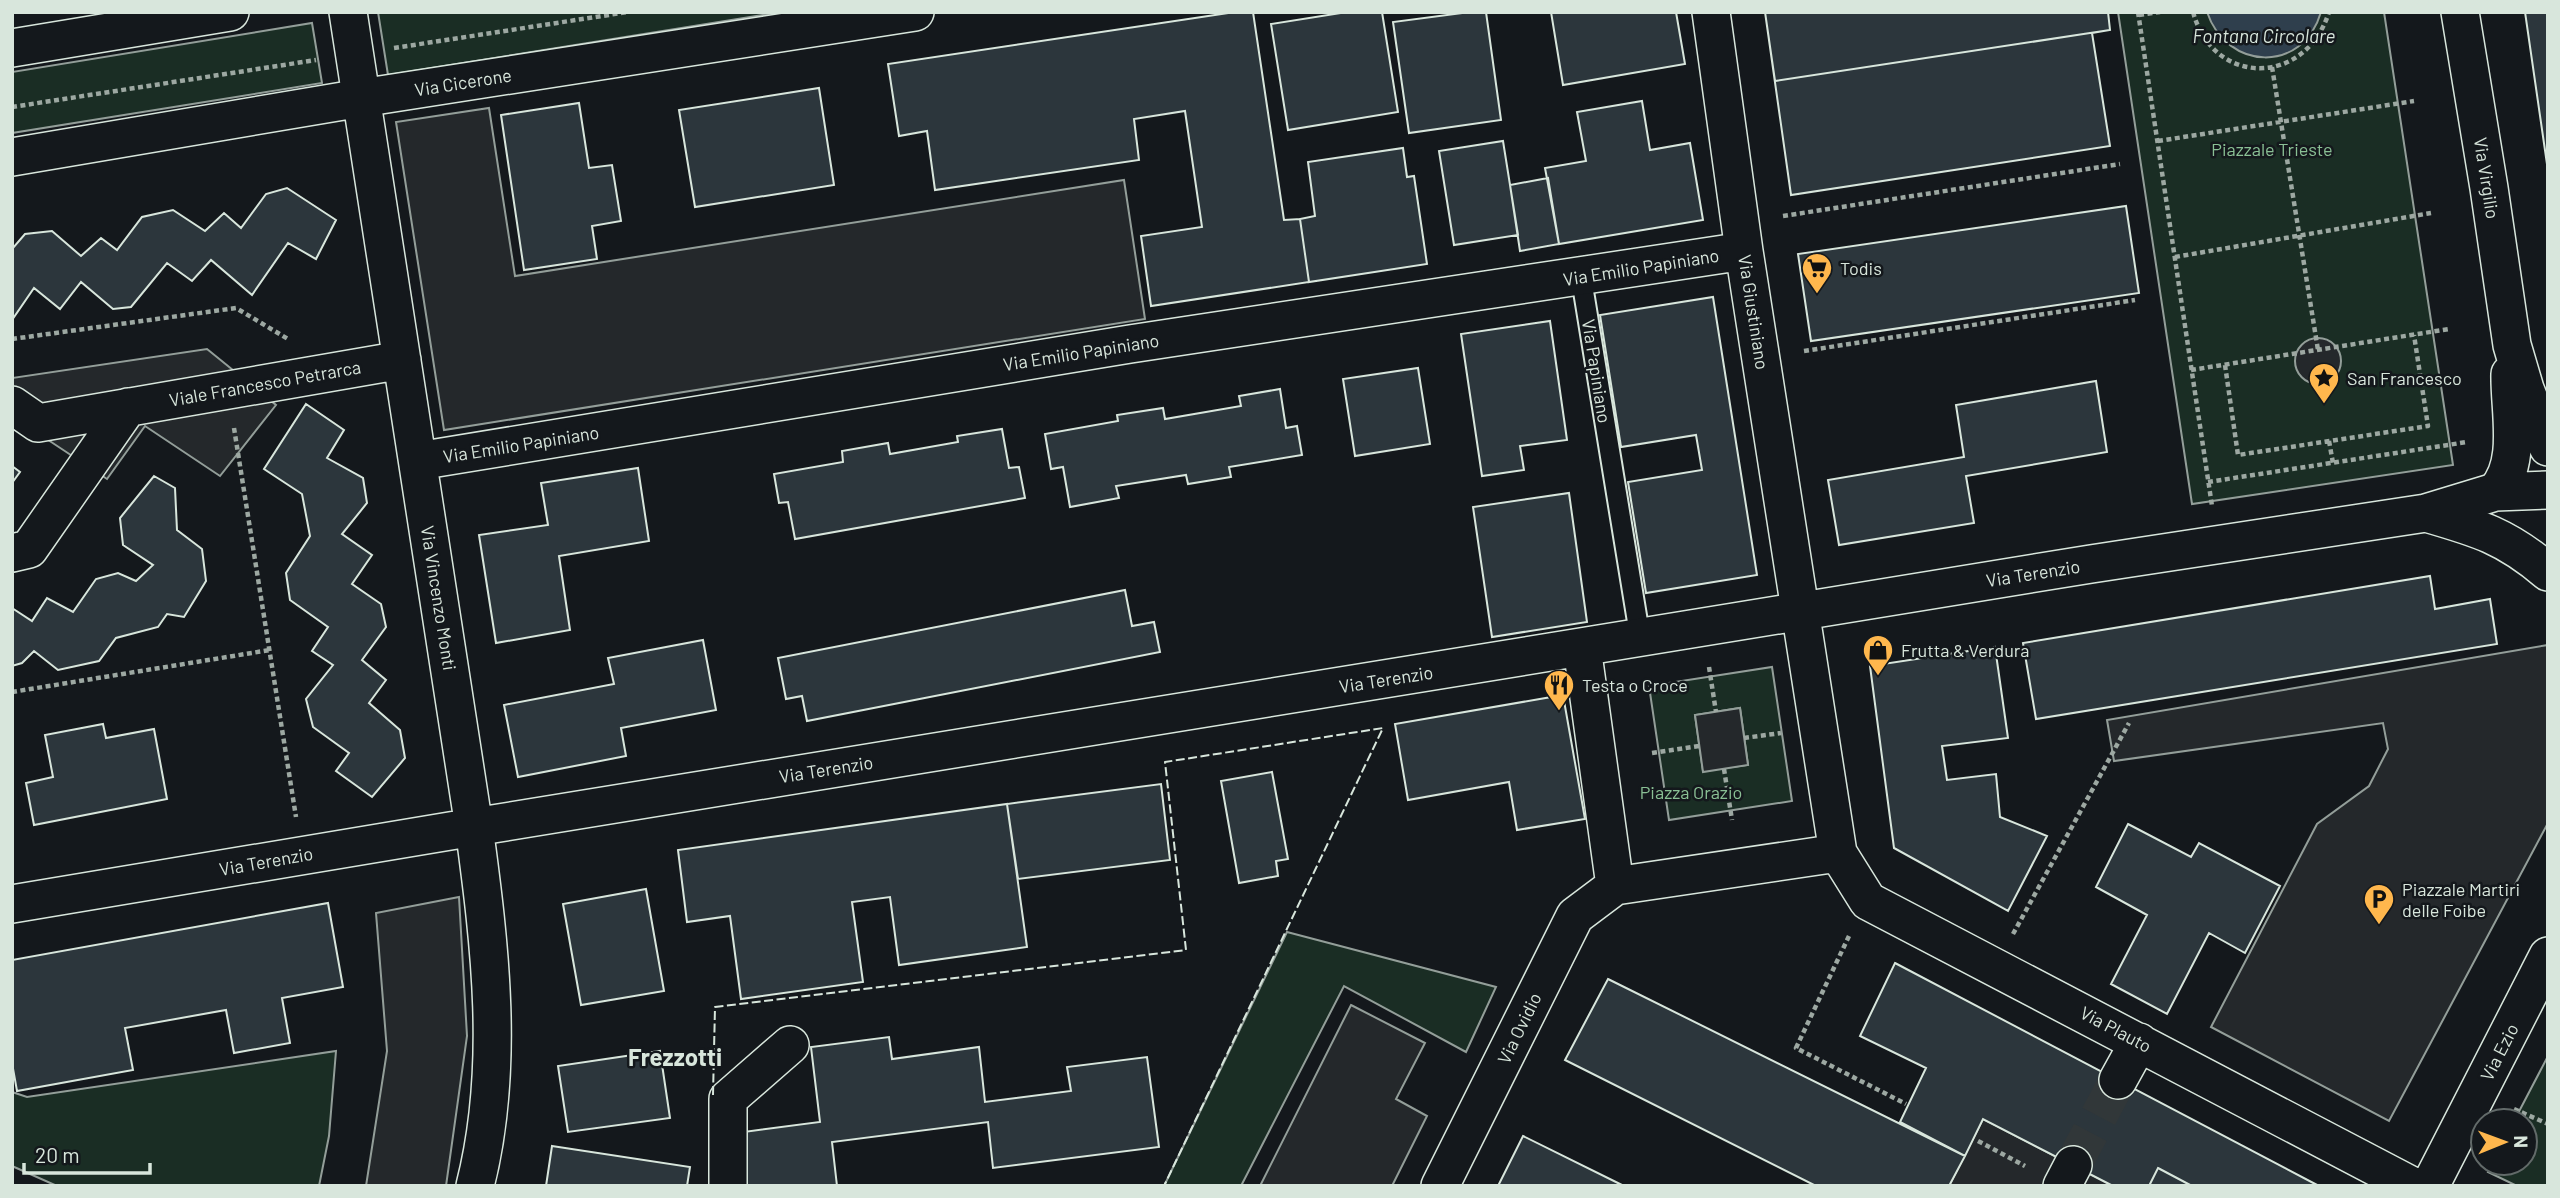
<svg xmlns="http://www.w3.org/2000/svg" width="2560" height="1198" viewBox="0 0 2560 1198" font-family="Barlow,sans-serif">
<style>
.green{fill:#1a2d24;stroke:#939e99;stroke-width:2;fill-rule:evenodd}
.parking{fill:#24282b;stroke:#939e99;stroke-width:2}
.water{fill:#2f3f4d;stroke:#939e99;stroke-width:2}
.building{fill:#2c363c;stroke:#d8e6dc;stroke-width:2}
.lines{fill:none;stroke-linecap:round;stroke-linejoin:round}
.minor-tunnel{stroke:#313739;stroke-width:37;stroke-dasharray:37 18;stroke-linecap:butt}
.service-casing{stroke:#d8e6dc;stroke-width:23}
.minor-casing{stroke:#d8e6dc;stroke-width:40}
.path{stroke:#9da8a2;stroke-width:4.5;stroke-dasharray:5 3.5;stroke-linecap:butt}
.service{stroke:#14181c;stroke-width:19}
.minor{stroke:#14181c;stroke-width:37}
.fence{stroke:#d8e6dc;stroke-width:2;stroke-dasharray:9 3.5;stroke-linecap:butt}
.labels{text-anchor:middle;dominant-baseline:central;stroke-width:5;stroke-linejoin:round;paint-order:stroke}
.street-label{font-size:18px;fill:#d8e6dc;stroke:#14181c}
.park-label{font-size:18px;fill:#8ac095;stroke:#14181c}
.poi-label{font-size:18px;fill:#d8e6dc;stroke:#14181c;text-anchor:start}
.water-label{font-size:19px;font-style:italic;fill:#d8e6dc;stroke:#14181c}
.district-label{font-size:24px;font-weight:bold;fill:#d8e6dc;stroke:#14181c}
</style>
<rect width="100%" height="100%" fill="#14181c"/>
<path class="green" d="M378,12h404l-394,63z
M2118,12h266l69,453 -261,39z
M312,23l10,60 -310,50v-61z
M1772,667l20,134 -123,19 -20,-134zM1740,708l8,57 -45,6 -8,-56z
M1287,932l209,55 -30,65 -122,-66 -103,200h-77z
M336,1051l-7,85 -10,50h-262l-45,-20v-74l15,5z
M2548,1056v130h-31l-29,-14 5,-9h32v-42h-11z"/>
<path class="parking" d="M489,108l26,168 609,-96 21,139 -701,111 -48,-308z
M2295 361a23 23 0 1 1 46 0a23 23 0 1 1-46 0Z
M207,349l69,56 -56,71 -75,-50 -38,53 -95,-63v-38z
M2548,645v178l-159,298 -178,-94 106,-203 52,-38 19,-37 -5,-26 -269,38 -7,-41z
M1740,708l8,57 -45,7 -8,-57z
M459,897l8,139 -21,150h-80l21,-135 -11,-138z
M1351,1005l74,38 -29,56 31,17 -35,70h-132z
M1983,1119l130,67h-164z"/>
<path class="water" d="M2207,12h114c-18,62 -94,59 -114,0z"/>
<path class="building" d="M1235,12h18l31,208 16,-1 9,63 -158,24 -10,-70 61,-9 -17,-116 -51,8 5,41 -204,30 -8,-59 -28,5 -11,-72z
M1347,12h35l16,100 -110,18 -17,-106z
M1470,12h16l15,108 -92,13 -16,-111z
M1551,12h125l9,52 -122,21z
M1765,12h343l2,18 -18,3 18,113 -319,49z
M1765,12h343l2,18 -335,51z
M2525,12h23v159z
M819,88l15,97 -139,22 -16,-97z
M1642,101l8,49 40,-7 13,77 -144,24 -14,-76 41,-7 -9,-49z
M579,103l10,65 23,-3 9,56 -29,5 5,33 -73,11 -23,-155z
M1503,141l15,94 -64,10 -15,-94z
M1403,148l4,29 7,-1 13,88 -118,18 -9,-63 15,-3 -7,-54z
M1548,178l11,66 -39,7 -10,-66z
M287,188l49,32 -20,39 -28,-16 -36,52 -41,-35 -19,21 -25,-18 -36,44 -18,2 -32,-27 -21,27 -26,-21 -22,32v-71l13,-15 27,-3 29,25 20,-18 16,12 25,-33 31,-7 32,21 19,-18 17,15 25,-34z
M2126,206l13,87 -328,48 -13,-87z
M1713,297l44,278 -111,18 -18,-111 74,-12 -6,-35 -75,12 -21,-132z
M1550,321l17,119 -47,6 4,24 -42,6 -21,-142z
M1418,368l12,76 -75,12 -12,-77z
M2096,381l11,71 -141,24 8,47 -135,22 -11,-65 136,-23 -8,-52z
M1280,389l6,39 11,-2 5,29 -73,12 2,10 -43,7 -2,-9 -70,11 3,12 -49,9 -7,-40 -12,2 -6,-35 73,-13 -1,-6 46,-7 2,11 76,-13 -2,-10z
M306,404l38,26 -17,28 36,20 4,25 -25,31 30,21 -20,29 29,20 5,23 -24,33 24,20 -17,23 31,27 5,28 -33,39 -36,-26 13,-18 -36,-26 -7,-28 27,-34 -21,-14 16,-24 -38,-27 -4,-27 24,-37 -8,-42 -38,-25z
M1002,429l7,39 10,-1 6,31 -230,41 -7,-37 -9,1 -5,-29 69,-12 -1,-11 46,-8 2,11 68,-12 -1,-6z
M12,466l8,6 -8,11z
M638,468l11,73 -90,15 11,74 -74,13 -17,-108 69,-10 -7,-42z
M154,476l21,12 2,42 25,19 4,32 -22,36 -17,-3 -9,13 -42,11 -17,23 -41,9 -24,-19 -12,12 -10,3v-58l20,13 15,-23 26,14 23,-33 22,-6 18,8 17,-16 -30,-20 -3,-27z
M1569,493l18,129 -95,15 -19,-130z
M2430,576l5,33 55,-10 7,45 -461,75 -13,-76z
M1125,590l7,36 22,-4 6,30 -353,69 -5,-25 -16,3 -8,-41z
M703,640l13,70 -95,18 5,28 -108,21 -14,-72 110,-21 -6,-26z
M1995,647l13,91 -66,8 5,34 49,-6 4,43 47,19 -39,75 -114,-63 -24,-182z
M1563,695l22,124 -68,11 -8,-48 -101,18 -13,-76z
M103,724l3,14 48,-9 13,70 -133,26 -8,-42 27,-6 -8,-42z
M1272,772l16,87 -12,2 2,15 -39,7 -18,-102z
M1161,784l9,76 -152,19 -11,-75z
M1007,804l20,143 -128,18 -9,-68 -38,5 11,80 -122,17 -11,-83 -43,6 -9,-72z
M2128,824l63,33 8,-14 81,43 -35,67 -36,-20 -42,81 -56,-30 36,-69 -51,-28z
M646,889l18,102 -83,14 -18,-101z
M328,903l15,84 -61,11 8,45 -56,10 -8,-43 -101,18 8,42 -116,21 -5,-28v-103z
M1895,963l424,223h-127l-34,-18 -9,18h-36l-130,-67 -18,37 -65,-34 26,-54 -66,-32z
M1608,979l357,177 -16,30h-133l-251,-126z
M889,1037l3,22 87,-12 6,55 86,-11 -4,-24 80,-10 12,90 -166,21 -5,-46 -156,20 5,44h-94l-7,-53 84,-11 -9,-75z
M660,1051l10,67 -102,14 -10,-66z
M1523,1136l101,50h-126z
M552,1146l138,21 -3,19h-141z
M2158,1168l34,18h-43z"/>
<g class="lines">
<path class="minor-tunnel" d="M2073,1165l45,-85"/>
<g class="service-casing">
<path id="service" d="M1581,276l59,361"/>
</g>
<g class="minor-casing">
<path id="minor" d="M348,12l126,815c16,118 31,241 1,359
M2460,12l29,176 23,157 13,44 23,58
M12,48l218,-36
M12,157l349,-59 554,-86
M12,405l26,18 364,-63
M418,461l712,-117 614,-93
M2495,492c28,-28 14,-82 15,-118
M2426,513c52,15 80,23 122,59
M12,553l17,-4 99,-142
M1582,647l33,239 223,-33 -94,-602 -33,-239
M1838,853l30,48 544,285
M12,904l462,-77 1617,-263 335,-51 69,-21 53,-2
M2118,1080l21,-38
M728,1186v-87l62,-54
M1440,1186l135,-270 40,-30
M2062,1186l11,-21
M2430,1186l118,-230"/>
</g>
<path class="path" d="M2138,12l74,494
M2193,12c21,76 113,74 136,0
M2139,15l21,-3
M394,48l234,-36
M2272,67l46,283
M12,107l304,-47
M2158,141l256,-40
M1783,216l337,-52
M2175,257l256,-44
M12,339l224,-31 52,31
M1804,351l331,-51
M2225,365l13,90 190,-29 -14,-91
M2191,370l258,-41
M234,428l62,389
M2329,441l4,22
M2208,482l259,-40
M1709,667l7,45
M12,692l258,-42
M1744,738l37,-5
M1652,753l47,-7
M1724,769l8,51
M2013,934l116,-211
M1849,936l-53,112 110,56
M2514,1109l34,15
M1978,1141l47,25"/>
<use href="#service" class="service"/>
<use href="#minor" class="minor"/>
<path class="fence" d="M713,1095l2,-88 471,-57 -21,-188 218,-34 -219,458"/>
</g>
<defs>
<g id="supermarket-pin" transform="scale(1.575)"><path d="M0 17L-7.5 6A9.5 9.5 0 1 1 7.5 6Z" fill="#ffb74d" stroke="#14181c"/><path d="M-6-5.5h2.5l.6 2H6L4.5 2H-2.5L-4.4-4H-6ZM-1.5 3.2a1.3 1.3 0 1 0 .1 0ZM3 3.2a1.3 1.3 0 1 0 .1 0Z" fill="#111"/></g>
<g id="sight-pin" transform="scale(1.575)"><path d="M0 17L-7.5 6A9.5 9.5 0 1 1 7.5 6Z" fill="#ffb74d" stroke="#14181c"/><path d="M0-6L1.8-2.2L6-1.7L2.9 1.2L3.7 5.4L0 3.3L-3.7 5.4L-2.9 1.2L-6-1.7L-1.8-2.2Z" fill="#111"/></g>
<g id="shop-pin" transform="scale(1.575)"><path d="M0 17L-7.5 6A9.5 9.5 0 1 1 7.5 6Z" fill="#ffb74d" stroke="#14181c"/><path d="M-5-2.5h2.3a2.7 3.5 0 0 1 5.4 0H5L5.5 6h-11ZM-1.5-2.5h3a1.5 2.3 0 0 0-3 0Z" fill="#111"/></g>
<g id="restaurant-pin" transform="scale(1.575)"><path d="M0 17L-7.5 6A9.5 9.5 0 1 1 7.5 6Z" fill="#ffb74d" stroke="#14181c"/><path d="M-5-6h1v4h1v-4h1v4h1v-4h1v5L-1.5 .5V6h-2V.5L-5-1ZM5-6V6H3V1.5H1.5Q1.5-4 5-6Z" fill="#111"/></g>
<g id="parking-pin" transform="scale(1.575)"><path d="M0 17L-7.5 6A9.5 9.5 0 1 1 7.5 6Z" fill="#ffb74d" stroke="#14181c"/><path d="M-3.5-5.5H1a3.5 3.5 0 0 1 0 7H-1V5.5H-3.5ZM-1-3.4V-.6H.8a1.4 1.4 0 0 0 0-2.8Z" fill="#111"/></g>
</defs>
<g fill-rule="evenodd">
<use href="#supermarket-pin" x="1817" y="268"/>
<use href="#sight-pin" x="2324" y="378"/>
<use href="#shop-pin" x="1878" y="650"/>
<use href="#restaurant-pin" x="1559" y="685"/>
<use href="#parking-pin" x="2379" y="899"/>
</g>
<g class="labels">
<g class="street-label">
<text transform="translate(463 82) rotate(-9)">Via Cicerone</text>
<text transform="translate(2487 178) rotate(81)">Via Virgilio</text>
<text transform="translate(1641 267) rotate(-9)">Via Emilio Papiniano</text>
<text transform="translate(1754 312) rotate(81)">Via Giustiniano</text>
<text transform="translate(1081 352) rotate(-9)">Via Emilio Papiniano</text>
<text transform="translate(1597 371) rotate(81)">Via Papiniano</text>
<text transform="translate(265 383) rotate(-10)">Viale Francesco Petrarca</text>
<text transform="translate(521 444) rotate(-9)">Via Emilio Papiniano</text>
<text transform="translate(2033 573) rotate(-9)">Via Terenzio</text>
<text transform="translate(439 598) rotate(81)">Via Vincenzo Monti</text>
<text transform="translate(1386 679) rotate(-9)">Via Terenzio</text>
<text transform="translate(826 769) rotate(-9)">Via Terenzio</text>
<text transform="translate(266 861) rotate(-10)">Via Terenzio</text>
<text transform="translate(1519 1028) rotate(-64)">Via Ovidio</text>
<text transform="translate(2116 1029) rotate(28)">Via Plauto</text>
<text transform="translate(2499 1052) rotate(-63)">Via Ezio</text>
</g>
<g class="park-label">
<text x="2272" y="149">Piazzale Trieste</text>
<text x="1691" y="792">Piazza Orazio</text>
</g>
<g class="poi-label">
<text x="1840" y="268">Todis</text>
<text x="2347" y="378">San Francesco</text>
<text x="1901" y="650">Frutta &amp; Verdura</text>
<text x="1582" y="685">Testa o Croce</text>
<text x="2402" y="889">Piazzale Martiri<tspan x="2402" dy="21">delle Foibe</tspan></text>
</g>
<g class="water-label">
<text x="2264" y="35">Fontana Circolare</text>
</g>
<g class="district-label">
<text x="675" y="1056">Frezzotti</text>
</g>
</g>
<rect width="2560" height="1198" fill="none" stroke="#d8e6dc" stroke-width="28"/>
<g transform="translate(2504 1142) rotate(89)"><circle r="33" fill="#14181c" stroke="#626a69" stroke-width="2"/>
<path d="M0-5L12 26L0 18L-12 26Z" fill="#ffb74d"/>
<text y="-10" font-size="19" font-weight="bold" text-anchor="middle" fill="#d8e6dc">N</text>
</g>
<path d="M24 1163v10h126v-10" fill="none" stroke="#d8e6dc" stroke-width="3.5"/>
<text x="35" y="1163" font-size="21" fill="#d8e6dc" stroke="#14181c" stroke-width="5" paint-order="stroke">20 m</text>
</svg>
